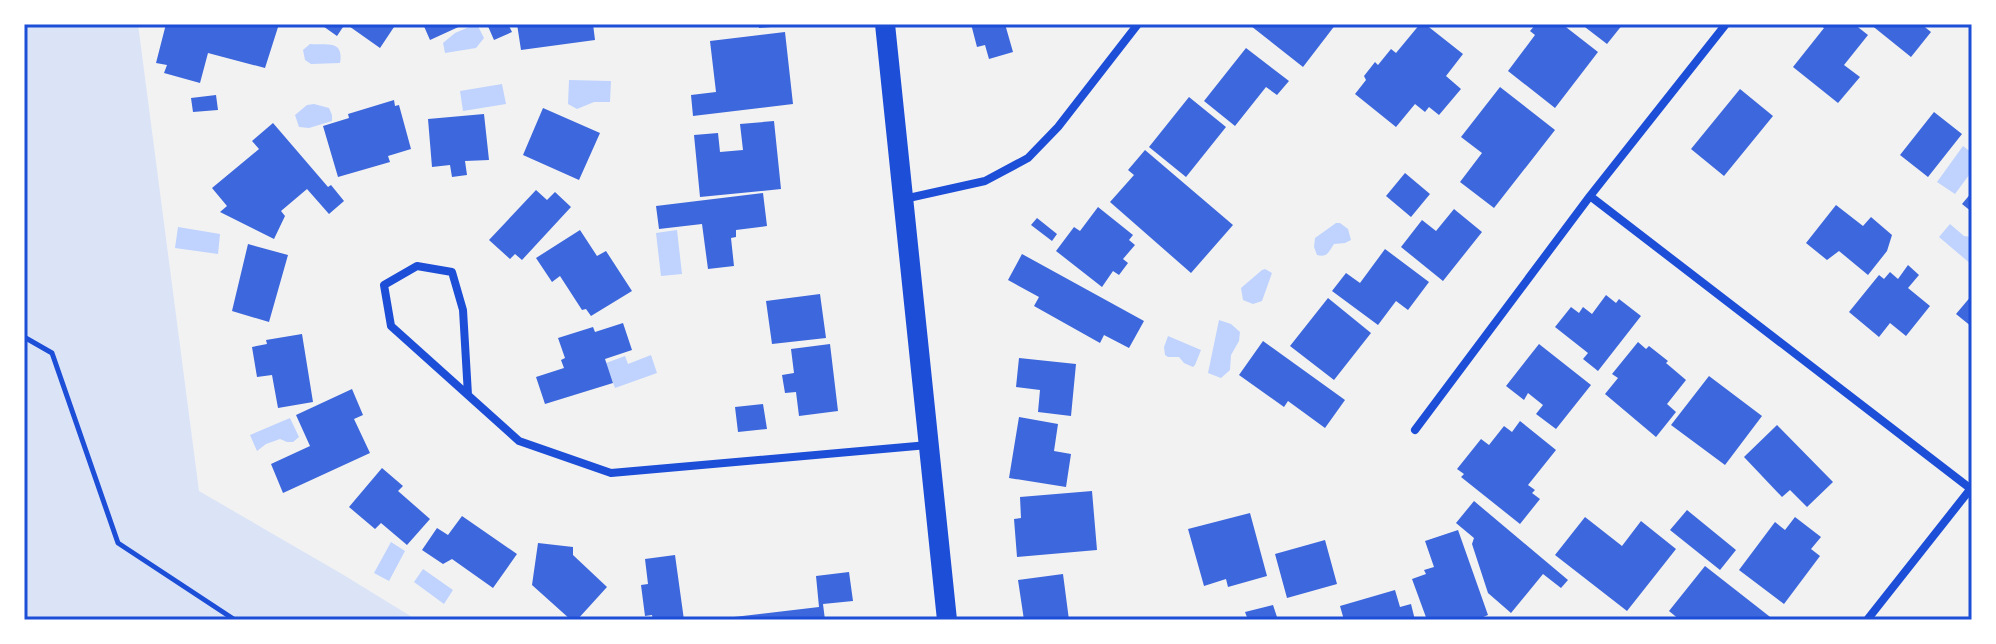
<svg xmlns="http://www.w3.org/2000/svg" width="1996" height="644" viewBox="0 0 1996 644" font-family="'PT Sans Narrow',sans-serif">
<style>
.green{fill:#dbe4f7}
.water{fill:#bfd3fe}
.building{fill:#3d67dc}
.lines{fill:none;stroke-linecap:round;stroke-linejoin:round}
.path{stroke:#1d4ed8;stroke-width:5}
.minor{stroke:#1d4ed8;stroke-width:8}
.primary{stroke:#1d4ed8;stroke-width:20}
.neatline{fill:none;stroke:#1d4ed8;stroke-width:3}
</style>
<rect width="100%" height="100%" fill="#f2f2f2"/>
<path class="green" d="M24,24h114l61,467 143,83 75,46h-393z"/>
<path class="water" d="M476,24h1l7,14 -8,10 -31,5 -2,-10 12,-10z
M310,44c18,1 34,-4 30,19l-29,1 -6,-4 -2,-10z
M569,80l42,1 -1,21h-16l-17,7 -9,-5z
M502,84l4,20 -43,7 -3,-20z
M314,104l15,4 3,7v6l-23,7 -10,-1 -4,-12 12,-10z
M1963,146l9,7v18l-17,23 -18,-12z
M1336,223h4l8,6 3,11 -6,3 -11,1c-5,7 -6,14 -17,11l-3,-8 1,-9z
M1950,224l14,12 8,1v28l-33,-28z
M178,227l42,7 -2,20 -43,-6z
M677,230l5,44 -21,2 -5,-43z
M1265,269l7,4 -10,28 -9,3 -10,-4 -2,-12 21,-18z
M1219,320l12,4 9,8 -1,9 -8,14 -1,15 -9,8 -13,-5z
M1168,336l33,14 -6,15 -2,2 -9,-4 -5,-6h-11l-3,-2 -1,-8z
M651,355l6,18 -42,15 -9,-25 19,-7 3,8z
M290,418l9,19 -6,5h-6l-7,-3 -14,5 -9,7 -7,-16z
M391,542l14,9 -16,30 -15,-8z
M423,569l30,21 -9,14 -30,-22z"/>
<path class="building" d="M166,24h113l-14,44 -57,-15 -8,30 -36,-10 3,-8 -11,-2z
M320,24h25l-8,12z
M346,24h50l-16,24z
M423,24h42l-35,16z
M487,24h21l4,8 -18,8z
M517,24h76l2,16 -74,10z
M758,24h26v2l-25,2z
M971,24h34l8,28 -24,7 -4,-14 -8,2z
M1253,24h83l-33,43 -52,-41z
M1420,24h5l38,30 -17,22 15,13 -22,26 -10,-8 -4,5 -10,-8 -19,23 -41,-33 11,-14 -2,-4 11,-14 3,3 13,-16 5,4z
M1536,24h26l36,28 -43,56 -47,-37 27,-36 -5,-4z
M1581,24h42l-16,20z
M1818,24h36l14,11 -24,30 16,12 -22,26 -45,-36 31,-39z
M1870,24h51l10,8 -20,25z
M785,32l8,72 -100,12 -2,-21 25,-3 -6,-51z
M1246,48l43,33 -12,14 -11,-8 -31,39 -31,-25z
M1500,87l55,43 -61,78 -34,-26 22,-29 -21,-16z
M1740,89l33,27 -49,60 -33,-27z
M216,95l2,15 -25,2 -2,-14z
M1189,97l37,30 -40,50 -37,-30z
M394,100l1,6 4,-1 12,44 -23,7 2,6 -52,15 -15,-51 26,-8 -1,-4z
M543,108l57,25 -21,47 -56,-25z
M1934,112l28,22 -34,43 -28,-22z
M484,114l5,46 -24,1 2,14 -15,2 -2,-12 -18,2 -4,-48z
M774,121l7,68 -81,8 -6,-62 24,-2 2,19 23,-2 -3,-26z
M273,123l55,64 3,-2 13,16 -15,13 -22,-25 -26,22 4,5 -11,23 -54,-27 7,-6 -15,-18 47,-39 -7,-8z
M1145,150l88,75 -42,48 -81,-71 24,-27 -6,-5z
M1405,173l25,21 -19,23 -25,-21z
M536,190l11,10 8,-8 16,15 -49,53 -7,-6 -5,5 -21,-19z
M1972,192v20l-10,-8z
M763,193l4,33 -31,4v7l-5,1 3,28 -26,3 -6,-45 -43,5 -3,-23z
M1836,205l27,21 8,-9 21,18 -5,16 -19,24 -29,-24 -12,9 -21,-17z
M1098,207l35,28 -4,5 6,5 -12,14 5,4 -9,12 -6,-4 -11,16 -46,-36 18,-24 6,4z
M1454,209l28,23 -39,49 -42,-34 21,-27 14,11z
M1037,218l20,16 -5,7 -21,-16z
M580,230l17,26 9,-5 26,40 -41,25 -5,-7 -4,1 -22,-34 -8,6 -16,-24z
M248,244l40,11 -19,67 -37,-11z
M1385,249l44,33 -21,28 -12,-9 -18,24 -46,-34 14,-18 14,10z
M1022,254l122,67 -15,27 -25,-13 -4,8 -66,-37 5,-9 -31,-17z
M1908,265l11,10 -11,13 22,18 -24,30 -16,-13 -11,14 -30,-25 30,-37 5,4 6,-7 8,7z
M820,294l6,44 -54,6 -6,-43z
M1606,295l10,8 3,-4 22,17 -43,55 -15,-12 5,-6 -33,-26 16,-20 8,6 4,-6 9,7z
M1972,295v32l-16,-13z
M1328,298l43,35 -37,47 -44,-34z
M623,323l9,27 -27,9 8,24 -68,21 -9,-27 28,-9 -3,-8 4,-2 -7,-20 35,-11 2,5z
M302,334l11,68 -35,6 -6,-33 -15,2 -5,-30 15,-3 -1,-4z
M1263,341l82,59 -20,28 -37,-27 -4,6 -45,-32z
M1638,342l8,7 3,-3 19,15 -2,2 20,17 -19,24 9,8 -20,25 -51,-43 13,-16 -6,-4z
M830,344l8,67 -39,5 -3,-24 -11,1 -3,-18 12,-2 -3,-24z
M1539,344l52,41 -35,44 -20,-15 7,-9 -15,-12 -4,7 -18,-14z
M1019,358l57,6 -5,52 -33,-4 2,-22 -24,-3z
M1709,376l53,40 -37,49 -54,-40z
M352,389l11,26 -9,4 16,34 -87,40 -12,-29 39,-18 -14,-31z
M763,404l4,25 -29,3 -3,-25z
M1019,417l39,7 -4,27 17,3 -5,33 -57,-9z
M1520,421l36,29 -28,35 7,5 -3,3 8,6 -20,25 -59,-47 3,-3 -7,-5 24,-30 8,6 15,-19 8,6z
M1777,425l56,57 -26,25 -17,-17 -8,7 -38,-40z
M382,468l21,18 -5,5 32,28 -23,26 -26,-22 -6,6 -26,-22z
M1092,491l5,59 -80,7 -3,-38 7,-1 -1,-21z
M1474,501l94,79 -7,8 -18,-14 -32,39 -23,-20 -16,-49 2,-6 -18,-15z
M1687,510l49,40 -16,20 -50,-40z
M1250,513l17,63 -39,11 -2,-8 -22,7 -16,-57z
M462,516l55,38 -24,34 -41,-29 -9,5 -21,-14 15,-22 11,7z
M1585,517l37,29 19,-25 35,28 -49,62 -72,-56z
M1795,517l26,20 -10,12 9,7 -36,48 -45,-34 36,-48 10,8z
M1458,530l30,85 -12,5h-7l-1,-3 -7,3h-34l-15,-41 14,-5 -2,-4 10,-3 -9,-26z
M1325,540l12,44 -50,14 -12,-44z
M538,543l35,4v8l34,32 -30,33h-6l-39,-35z
M675,555l9,65h-31l-1,-5 -7,1 -4,-31 7,-1 -3,-25z
M1705,566l69,54h-94l-11,-9z
M849,572l4,29 -30,3 2,16h-90l-1,-3 85,-10 -3,-31z
M1063,574l6,46h-45l-6,-40z
M1395,590l5,17 11,-3 4,16h-71l-4,-14z
M1273,605l5,15h-30l-3,-8z"/>
<g class="lines">
<path class="path" d="M24,337l28,16 66,190 117,77"/>
<path class="minor" d="M1590,196l381,293
M904,199l81,-18 43,-23 30,-31 80,-103
M468,395l-5,-85 -11,-38 -35,-6 -33,19 7,41 128,115 92,32 317,-28
M1415,430l175,-234 136,-172
M1867,620l105,-133"/>
<path class="primary" d="M885,24l62,596"/>
</g>
<rect width="1996" height="644" fill="none" stroke="#ffffff" stroke-width="52"/>
<rect x="26" y="26" width="1944" height="592" class="neatline"/>
</svg>
